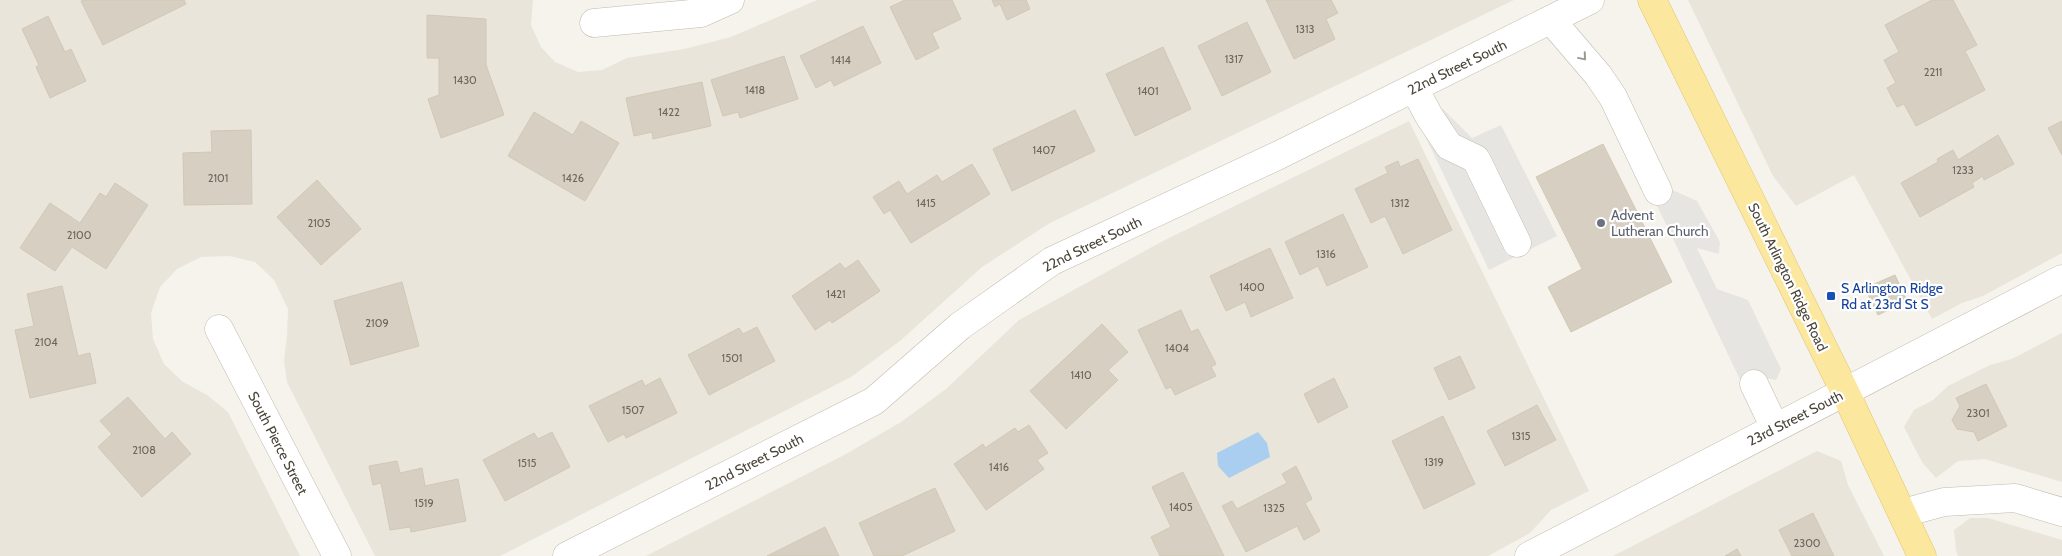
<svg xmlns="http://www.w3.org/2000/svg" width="2062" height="556" viewBox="0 0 2062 556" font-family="Cabin,sans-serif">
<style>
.residential{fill:#e9e5da}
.parking{fill:#e7e5e2}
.water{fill:#aaceef}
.building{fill:#d7cfc1;stroke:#d1c8b4}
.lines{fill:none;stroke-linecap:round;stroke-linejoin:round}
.minor-casing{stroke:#c1bbae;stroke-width:29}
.major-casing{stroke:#e1c66d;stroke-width:29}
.minor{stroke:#fff;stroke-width:28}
.major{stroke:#fbe79e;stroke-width:28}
.oneway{stroke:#9b9892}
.worship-dot{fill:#6b7280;stroke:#fff;stroke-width:2}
.transit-dot{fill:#1a4fb4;stroke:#fff;stroke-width:2}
.labels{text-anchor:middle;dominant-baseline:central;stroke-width:4.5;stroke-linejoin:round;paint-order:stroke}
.number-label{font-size:11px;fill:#6c675b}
.street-label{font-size:14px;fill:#494439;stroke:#fff}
.worship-label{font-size:14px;fill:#5b616d;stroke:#fff;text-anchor:start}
.transit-label{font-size:14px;fill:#164399;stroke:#fff;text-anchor:start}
</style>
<rect width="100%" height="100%" fill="#f5f3eb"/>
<path class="residential" d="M0,0h533l-2,25 10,22 14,15 23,10 24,-2 25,-12 57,-9 47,-12 86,-37h697l-464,223 -68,44 -82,74 -49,36 -351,179h-125l-88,-174 -3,-21 3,-26 1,-26 -14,-29 -19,-18 -26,-6 -28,1 -24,12 -17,18 -9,26 2,26 11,25 19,18 24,13 21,17 72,144h-300z
M1688,0h374v253l-79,43 -21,7 -30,16 -78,-144 -58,31 -23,-30z
M1409,121l180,370 -38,19 -21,23 -42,23h-842l200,-102 55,-32 45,-33 73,-69 142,-78z
M2062,333v149l-77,-23 -27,2 -22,17 -14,-16 -18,-35 10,-17 19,-10 15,-14 42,-21 22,-6z
M1817,451l24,10 7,24 36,71h-271z
M1970,518h18l74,22v16h-104l-2,-6 -2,-20z"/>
<path class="parking" d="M1443,109l29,29 29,-13 56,111 -68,34 -71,-149z
M1668,188l29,13 23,41 -1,12 -22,-6 20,41 31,11 33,69 -5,11 -10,-2 -22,10 -92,-193z"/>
<path class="water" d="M1258,432l9,11 3,14 -41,21 -11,-12 -1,-13z"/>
<path class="building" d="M84,0h100l2,4 -83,41 -22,-44z
M905,0h47l9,19 -29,14 7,15 -23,12 -26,-53z
M992,0h34l4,9 -23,11 -7,-16 -5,3z
M1266,0h65l7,13 -12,6 9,20 -41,20z
M1932,0h21l24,45 -12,6 20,39 -69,36 -12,-22 -7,3 -10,-19 9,-5 -12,-23 15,-8 -14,-27z
M427,15l59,4v46l18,50 -63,23 -13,-39 11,-4v-37h-12z
M48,16l17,36 6,-3 15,32 -36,17 -14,-31 3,-2 -17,-36z
M1247,22l24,50 -49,24 -24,-50z
M863,26l18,37 -47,23 -3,-6 -15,8 -16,-32z
M1163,47l28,62 -56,27 -29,-62z
M784,56l14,43 -58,19 -2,-6 -15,4 -12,-36z
M702,82l9,44 -58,13 -1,-7 -18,4 -8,-38z
M1075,110l20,41 -83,40 -19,-42z
M534,112l39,23 8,-14 38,22 -34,58 -77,-45z
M2062,121v34l-14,-27z
M251,130l1,74 -68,1 -1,-52 29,-1 -1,-21z
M1998,135l16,29 -30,16 -1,-4 -11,7 2,4 -54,30 -19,-34 37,-21 -1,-3 16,-9 5,10z
M1603,144l69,138 -101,50 -23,-45 34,-18 -46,-92z
M1418,159l34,71 -49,24 -18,-38 -14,7 -16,-34 33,-16 -3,-6 13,-6 2,6z
M972,164l18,30 -79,49 -21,-33 -6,4 -11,-17 26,-16 8,13 30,-19 5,7z
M317,180l44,49 -40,36 -44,-48z
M115,183l33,22 -42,64 -34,-22 -17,24 -35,-23 30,-45 30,20 20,-30 6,4z
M1343,214l25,53 -41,19 -9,-20 -18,9 -15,-33z
M1270,248l23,50 -42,19 -6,-15 -19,9 -16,-35z
M858,260l22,31 -48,32 -2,-3 -15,10 -23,-34 48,-33 5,6z
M1895,275l12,26 -29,14 -13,-27z
M402,282l17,64 -68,19 -17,-64z
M62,286l16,70 12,-3 6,30 -66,15 -15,-68 19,-4 -7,-32z
M1181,310l10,22 7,-3 18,35 -5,3 5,9 -41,19 -4,-8 -5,2 -28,-59z
M1102,324l26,28 -20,18 10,10 -52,49 -36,-38z
M757,327l18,34 -66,34 -21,-40 51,-27 4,6z
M1460,356l15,32 -26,12 -15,-32z
M660,378l17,35 -51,25 -2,-4 -16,8 -19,-36 53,-26 3,6z
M1334,378l14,29 -30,16 -14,-29z
M1986,384l21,42 -29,15 -4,-9 -17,-3 -5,-9 8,-14 -4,-8z
M128,397l37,42 7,-7 19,22 -49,43 -44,-50 14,-13 -12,-13z
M1537,405l19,35 -51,26 -18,-35z
M1443,416l32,68 -51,25 -32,-68z
M1029,425l19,28 -11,7 7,9 -58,41 -32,-46 29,-20 2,4 30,-20 3,4z
M552,432l18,35 -65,34 -22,-41 51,-27 4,6z
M397,461l3,12 22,-5 3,18 33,-7 8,42 -55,11 -1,-5 -20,3 -9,-47 -8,2 -4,-19z
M1296,466l16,33 -7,4 15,28 -16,9 -7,-14 -51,26 -24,-46 10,-5 5,8 50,-26 -5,-9z
M1183,472l41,84h-64l-9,-19 20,-10 -19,-40z
M935,488l20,43 -53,25h-28l-15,-33z
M1813,513l21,43h-42l-13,-26z
M825,527l14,29h-72z
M1737,549l4,7h-16z"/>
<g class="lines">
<g class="minor-casing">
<path id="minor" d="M1551,20l47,55 15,22 45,94
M594,23l107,-10 29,-13
M1414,88l15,28 20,30 27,13 41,84
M219,329l118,227
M1754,384l21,44
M1903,513l41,-11 71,-4 47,14
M567,556l307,-155 86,-75 92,-65 227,-106 311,-155
M1529,556l533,-277"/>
</g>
<g class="major-casing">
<path id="major" d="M1652,0l193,392 77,164"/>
</g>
<use href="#minor" class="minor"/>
<use href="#major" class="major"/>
</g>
<defs><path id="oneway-chevron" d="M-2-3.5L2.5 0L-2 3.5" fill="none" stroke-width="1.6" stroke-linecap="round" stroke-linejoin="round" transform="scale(1.25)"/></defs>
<use class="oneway" href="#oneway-chevron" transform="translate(1583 57) rotate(50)"/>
<circle class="worship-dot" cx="1601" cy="223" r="5"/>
<rect class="transit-dot" x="1826" y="291" width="10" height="10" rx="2.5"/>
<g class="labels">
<g class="number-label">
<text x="1305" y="29">1313</text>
<text x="1234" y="59">1317</text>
<text x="841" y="60">1414</text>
<text x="1933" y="72">2211</text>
<text x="465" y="80">1430</text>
<text x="755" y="90">1418</text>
<text x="1148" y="91">1401</text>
<text x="669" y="112">1422</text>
<text x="1044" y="150">1407</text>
<text x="1963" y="170">1233</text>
<text x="218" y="178">2101</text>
<text x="573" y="178">1426</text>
<text x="926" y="203">1415</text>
<text x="1400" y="203">1312</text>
<text x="319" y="223">2105</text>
<text x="79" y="235">2100</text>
<text x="1326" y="254">1316</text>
<text x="1252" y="287">1400</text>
<text x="836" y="294">1421</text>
<text x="377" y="323">2109</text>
<text x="46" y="342">2104</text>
<text x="1177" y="348">1404</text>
<text x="732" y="358">1501</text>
<text x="1081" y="375">1410</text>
<text x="633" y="410">1507</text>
<text x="1978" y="413">2301</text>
<text x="1521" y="436">1315</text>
<text x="144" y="450">2108</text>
<text x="1434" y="462">1319</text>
<text x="527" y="463">1515</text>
<text x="999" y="467">1416</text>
<text x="424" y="503">1519</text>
<text x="1181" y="507">1405</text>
<text x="1274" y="508">1325</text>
<text x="1807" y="543">2300</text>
</g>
<g class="street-label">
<text transform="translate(1457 67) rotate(-26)">22nd Street South</text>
<text transform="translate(1092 244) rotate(-26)">22nd Street South</text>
<text transform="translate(1788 277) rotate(64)">South Arlington Ridge Road</text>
<text transform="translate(1795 418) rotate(-27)">23rd Street South</text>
<text transform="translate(278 443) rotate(63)">South Pierce Street</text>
<text transform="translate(754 462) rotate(-27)">22nd Street South</text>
</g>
<g class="worship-label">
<text x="1611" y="215">Advent<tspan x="1611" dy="16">Lutheran Church</tspan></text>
</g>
<g class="transit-label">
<text x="1841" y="288">S Arlington Ridge<tspan x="1841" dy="16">Rd at 23rd St S</tspan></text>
</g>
</g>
</svg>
